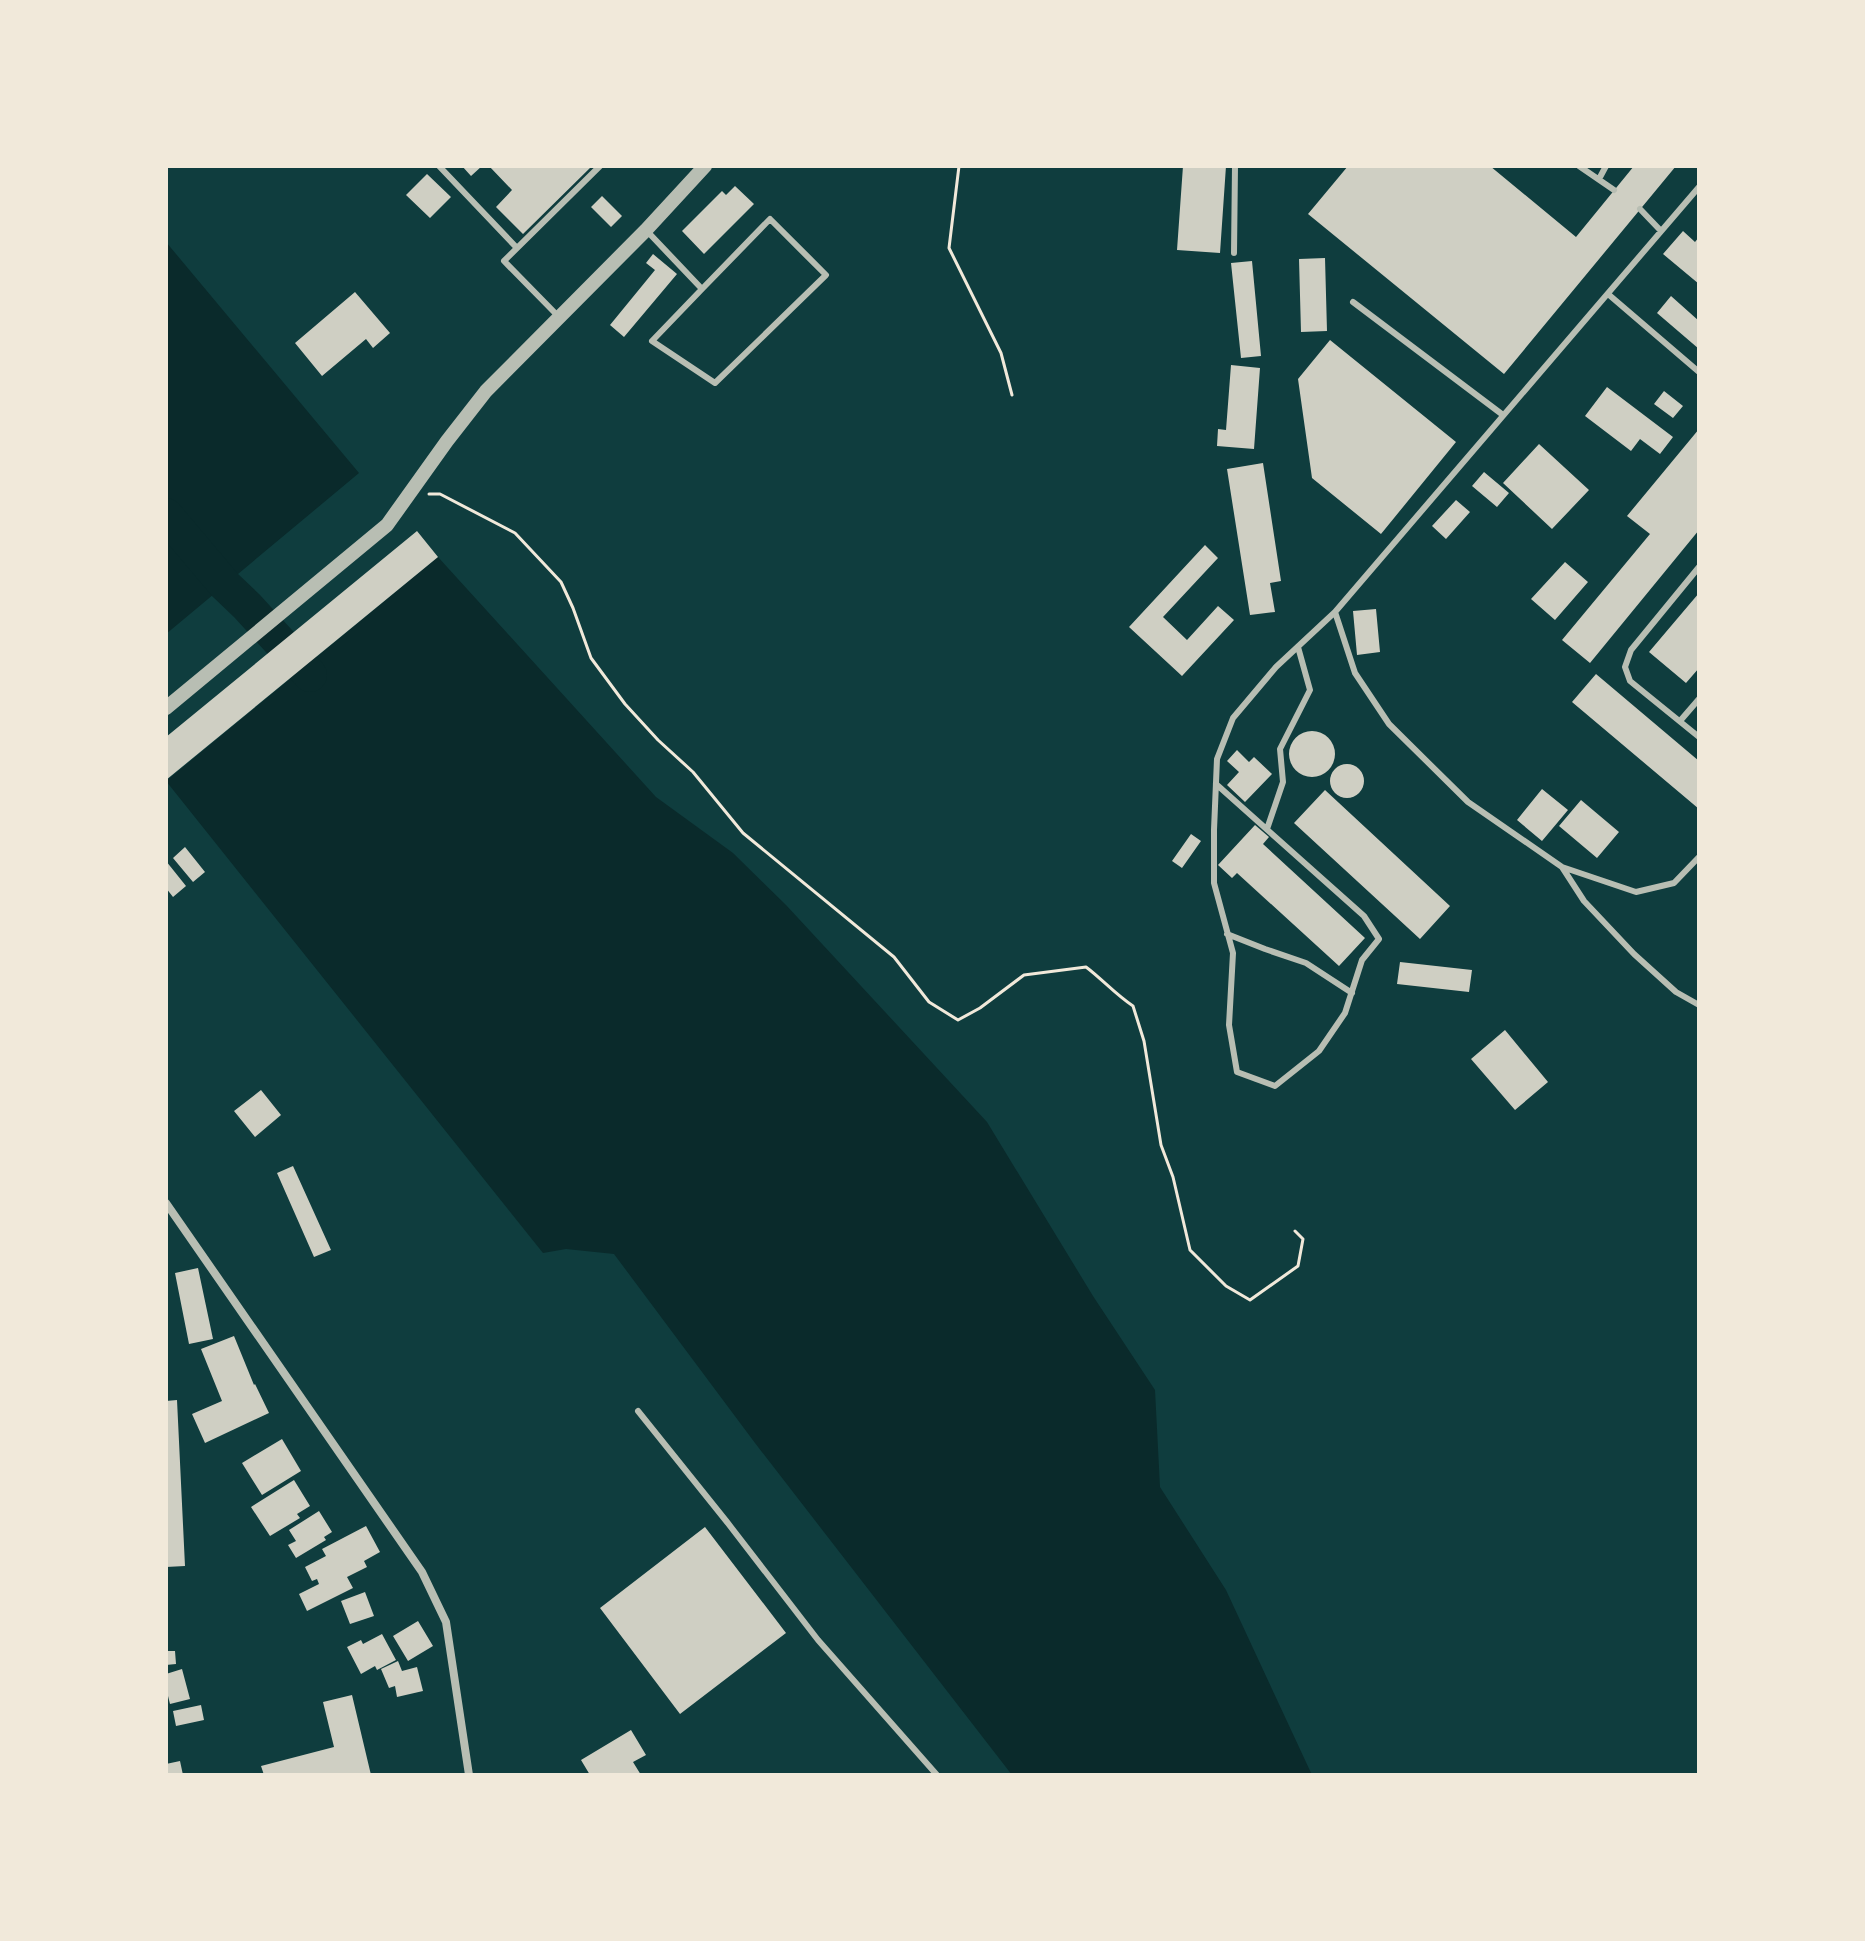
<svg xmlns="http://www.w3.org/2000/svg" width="1865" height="1941" viewBox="0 0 1865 1941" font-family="'Source Sans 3',sans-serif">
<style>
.water{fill:#0a2a2b}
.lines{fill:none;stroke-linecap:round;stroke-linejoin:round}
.river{stroke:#0a2a2b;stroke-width:34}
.building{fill:#cfcfc3}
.path{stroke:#f1e9da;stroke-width:3}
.service{stroke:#b8beb3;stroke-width:6}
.minor{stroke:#b8beb3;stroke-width:8}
.tertiary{stroke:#b8beb3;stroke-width:14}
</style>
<rect width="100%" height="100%" fill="#0f3d3e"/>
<path class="water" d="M166,242l193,231 -193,161z
M438,557l218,240 77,56 53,52 201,217 106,174 62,94 5,97 66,103 86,185h-300l-257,-332 -141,-189 -48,-5 -23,4 -377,-472z"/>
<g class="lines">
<path class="river" d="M166,515l59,70 22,21 63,69"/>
</g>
<path class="building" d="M462,166h20l-11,10z
M489,166h103l-69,68 -27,-27 16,-17z
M1183,166h43l-6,87 -43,-3z
M1348,166h142l86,71 58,-71h42l-172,208 -196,-160z
M427,174l24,23 -21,21 -24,-23z
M735,186l19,18 -50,50 -22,-23 40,-40 4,4z
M602,196l20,20 -11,11 -20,-20z
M1683,231l12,11 4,-5v47l-36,-30z
M653,254l24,20 -53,63 -14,-12 45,-55 -9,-7z
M1325,258l2,73 -26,1 -2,-73z
M1252,261l9,95 -20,2 -10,-95z
M355,292l35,41 -17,15 -7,-9 -44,37 -27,-33z
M1671,296l28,25v28l-42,-36z
M1330,340l126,102 -75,92 -69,-56 -14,-99z
M1231,365l29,3 -6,81 -37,-3 1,-17 8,1z
M1607,387l66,50 -13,17 -20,-15 -9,12 -46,-35z
M1664,391l19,15 -10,12 -19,-14z
M1699,429v101l-109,133 -28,-23 88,-106 -23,-18z
M1539,444l50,46 -37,39 -49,-46z
M1263,463l18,118 -11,2 5,29 -25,3 -23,-146z
M1484,472l25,21 -12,14 -25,-21z
M1456,500l14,12 -24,27 -14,-13z
M417,531l21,26 -272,223v-43z
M1205,545l13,13 -55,59 24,23 31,-34 16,14 -52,56 -53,-49z
M1565,562l23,20 -33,38 -24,-21z
M1699,593v75l-13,15 -37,-31z
M1376,609l4,43 -23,3 -4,-44z
M1596,674l103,87v48l-127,-107z
M1289 754a23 23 0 1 1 46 0a23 23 0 1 1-46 0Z
M1237,750l12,12 5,-5 18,17 -27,28 -18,-17 12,-13 -12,-11z
M1330 781a17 17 0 1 1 34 0a17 17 0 1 1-34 0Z
M1542,789l26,21 -26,31 -25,-21z
M1325,790l125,116 -30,33 -126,-116z
M1581,800l38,32 -22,26 -38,-32z
M1255,825l14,12 -6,7 102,94 -26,28 -102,-93 -5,5 -14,-13z
M1191,834l10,7 -19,27 -10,-7z
M185,847l20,25 -12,10 -20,-24z
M166,861l20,25 -13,11 -7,-9z
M1400,962l72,8 -3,22 -72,-8z
M1505,1030l43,52 -33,28 -44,-51z
M261,1090l20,25 -26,22 -21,-26z
M293,1166l38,84 -17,7 -37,-84z
M198,1268l15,71 -24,5 -14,-71z
M234,1336l20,49 1,-1 14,29 -64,30 -13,-29 30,-13 -21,-52z
M177,1400l8,166 -19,1v-166z
M282,1439l19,32 -39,24 -20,-32z
M294,1480l16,26 -13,8 3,4 -30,18 -19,-29z
M319,1511l13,21 -8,5 2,3 -30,18 -8,-13 8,-4 -7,-11z
M366,1526l14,26 -16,9 3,6 -20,10 6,11 -46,23 -8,-17 20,-10 -2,-5 -5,2 -7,-14 21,-11 -4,-7z
M705,1527l81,106 -106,81 -80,-106z
M365,1592l9,24 -24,8 -9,-23z
M418,1621l15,25 -25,15 -15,-25z
M382,1634l14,26 -19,10 -2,-4 -14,8 -14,-27 14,-7 2,4z
M166,1651h9l1,13 -10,1z
M398,1661l4,10 15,-4 6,24 -26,6 -2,-11 -6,2 -8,-19z
M182,1669l8,30 -20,5 -4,-16v-14z
M352,1695l19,80h-107l-3,-9 73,-19 -11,-45z
M201,1705l3,15 -28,6 -3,-15z
M631,1730l15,25 -13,7 8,13h-51l-9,-15z
M180,1761l3,14h-17v-11z"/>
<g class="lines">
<path class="path" d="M959,166l-10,82 52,105 11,42
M429,494h11l75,39 46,49 12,26 18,50 34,46 33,36 35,32 50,61 151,124 35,45 29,18 22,-12 44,-33 62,-8c16,12 30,28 47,39l11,35 17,104 12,32 17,73 36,36 24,14 48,-34 5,-27 -8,-8"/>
<path class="service" d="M439,166l78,82
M1579,166l35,24
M1599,179l7,-13
M1640,209l21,22
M646,230l56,59 68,-70 56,56 -111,108 -63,-42 50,-52
M1234,253l1,-87
M1608,294l91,78
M1353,302l150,113
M558,316l-54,-55 96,-95
M1699,567l-68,83 -6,17 5,14 69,56
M1335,612l20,61 34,51 79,78 94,65 74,25 38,-9 25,-26
M1680,721l19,-22
M1216,784l148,132 15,23 -17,21 -17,53 -26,38 -44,35 -38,-14 -8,-47 4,-72 -19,-70v-53l3,-71 16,-41 43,-51 59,-55 364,-425
M1267,829l16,-47 -3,-33 30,-59 -12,-43
M1562,867l22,34 50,53 42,38 23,13
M1227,934l38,15 41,14 46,30
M638,1411l89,111 91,118 119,135"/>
<path class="minor" d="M166,1203l256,369 24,50 23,153"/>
<path class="tertiary" d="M166,708l221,-183 60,-84 39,-50 160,-161 59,-64"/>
</g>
<rect width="1865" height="1941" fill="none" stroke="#f1e9da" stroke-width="336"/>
</svg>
